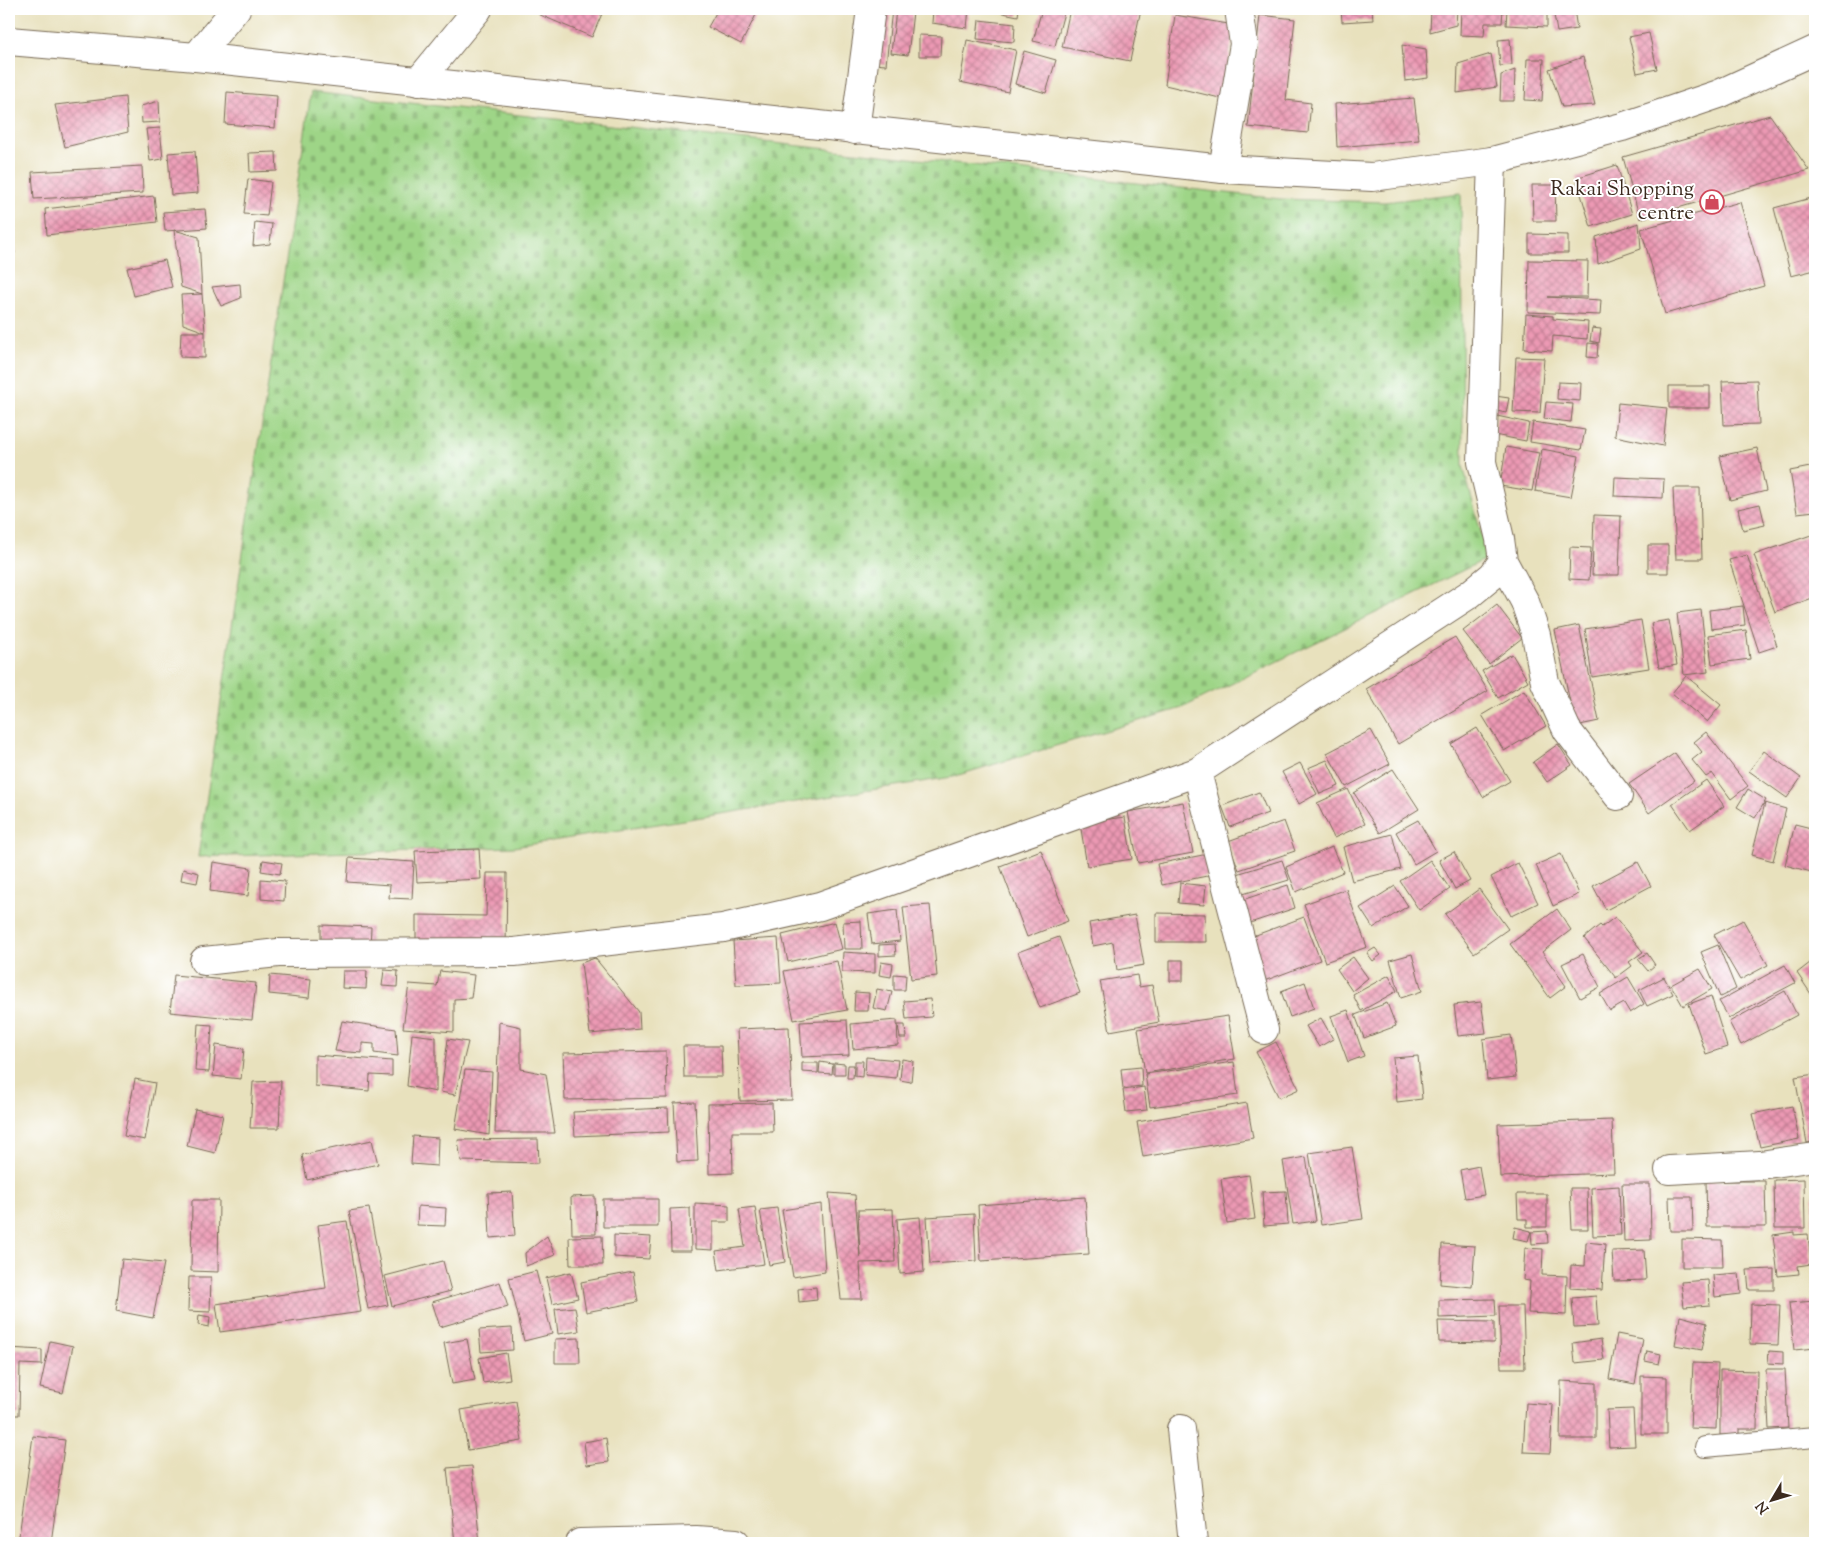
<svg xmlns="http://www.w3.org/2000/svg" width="1824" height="1552" viewBox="0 0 1824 1552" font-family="'Sorts Mill Goudy',serif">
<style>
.cemetery{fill:url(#cemetery-stones);stroke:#6c8052}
.building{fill:url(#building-cross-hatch)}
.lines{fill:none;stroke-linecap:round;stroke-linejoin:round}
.service-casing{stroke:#786a56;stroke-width:22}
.minor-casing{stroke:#786a56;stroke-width:30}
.tertiary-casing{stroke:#786a56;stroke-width:30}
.service{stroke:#fff;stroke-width:20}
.minor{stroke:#fff;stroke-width:28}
.tertiary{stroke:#fff;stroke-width:28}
.labels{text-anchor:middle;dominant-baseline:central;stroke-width:4;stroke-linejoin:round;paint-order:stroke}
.poi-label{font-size:21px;fill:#3b2a1e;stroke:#fff;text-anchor:end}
</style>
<defs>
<pattern id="cemetery-stones" width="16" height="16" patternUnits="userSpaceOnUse" patternTransform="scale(1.25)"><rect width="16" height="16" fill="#9ed587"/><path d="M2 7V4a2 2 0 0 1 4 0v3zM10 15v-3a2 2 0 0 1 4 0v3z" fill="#89b774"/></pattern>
<pattern id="building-cross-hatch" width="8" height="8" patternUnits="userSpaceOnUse" patternTransform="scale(1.25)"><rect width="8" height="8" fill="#ec99b4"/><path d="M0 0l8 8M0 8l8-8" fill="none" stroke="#c07d92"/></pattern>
</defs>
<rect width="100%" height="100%" fill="#fff"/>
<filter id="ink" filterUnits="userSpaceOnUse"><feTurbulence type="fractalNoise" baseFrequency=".02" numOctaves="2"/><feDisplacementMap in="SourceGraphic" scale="10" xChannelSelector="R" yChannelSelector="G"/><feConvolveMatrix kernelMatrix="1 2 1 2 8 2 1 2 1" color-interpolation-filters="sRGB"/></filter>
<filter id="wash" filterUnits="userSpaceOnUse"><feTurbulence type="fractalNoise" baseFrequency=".0096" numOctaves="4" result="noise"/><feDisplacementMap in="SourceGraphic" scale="20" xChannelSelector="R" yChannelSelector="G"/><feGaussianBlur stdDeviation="1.12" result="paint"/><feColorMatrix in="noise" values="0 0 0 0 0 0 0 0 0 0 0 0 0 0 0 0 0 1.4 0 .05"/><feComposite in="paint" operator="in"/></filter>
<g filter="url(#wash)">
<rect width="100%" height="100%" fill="#e8e1bd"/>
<path class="cemetery" d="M311,92l970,107 103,3 77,-9 2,273 25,92 -306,150 -230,69 -438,70 -316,10z"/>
<g id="blocks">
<path class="building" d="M540,9h64l-12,28 -54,-23z
M718,9h41l-18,35 -33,-17z
M878,9h14l-6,56 -14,-1z
M933,9h36l-2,19 -35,-5z
M983,9h36l-1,7z
M1042,9h23l-10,37 -22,-5z
M1070,9h71l-11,52 -68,-14z
M1341,9h31l1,11 -31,2z
M1431,9h26l-1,16 -26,7z
M1461,9h42l-1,14h-17l-1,13 -24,-1z
M1507,9h40v18l-41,-2z
M1553,9h21l3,20 -20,3z
M896,10l17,2 -5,43 -17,-2z
M1175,15l59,10 -10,74 -59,-14z
M1260,15l35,4 -9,81 25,3 -3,30 -60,-6z
M979,20l36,4 -1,18 -37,-3z
M1649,33l8,36 -20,4 -8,-36z
M919,35l22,1 -1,20h-21z
M1510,39l2,26 -12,1 -2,-26z
M967,40l49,10 -8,42 -48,-10z
M1402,45l24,4 2,29 -23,3z
M1024,51l32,9 -10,33 -31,-9z
M1491,54l6,33 -40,6 1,-29z
M1583,57l12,48 -33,2 -13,-38z
M1527,59h17l-2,42 -17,-1z
M1515,70l-1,31h-14l1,-26z
M227,92l50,4 -2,32 -50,-4z
M125,97l3,35 -63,15 -10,-42z
M1414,98l5,42 -82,7 -2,-43z
M159,101l1,21 -18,1 -1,-17z
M1770,115l39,55 -169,49 -17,-62z
M160,128l3,31 -13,2 -4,-32z
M195,151l3,42 -27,2 -3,-42z
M276,152l1,19 -27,1 -1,-19z
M1617,165l15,49 -41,13 -15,-49z
M142,166l1,27 -109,6 -2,-27z
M248,179l23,3 -4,34 -23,-2z
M1532,185h23l1,36h-23z
M154,196l3,26 -110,13 -2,-26z
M1815,197v73l-24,6 -17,-68z
M1740,202l24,84 -99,28 -24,-85z
M205,209l2,19 -42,3 -2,-19z
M255,222l17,2 -2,20 -17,2z
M1639,223l2,26 -43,15 -2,-27z
M9,229l6,24 -6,1z
M174,230l25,7 3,57 -21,-7z
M1529,234l39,1v18h-39z
M165,260l7,27 -38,9 -7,-28z
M1529,260l59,1 -1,36h-39l53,3 -1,15 -72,-3z
M240,284l1,14 -20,8 -9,-19z
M202,294l3,38 -22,-8 -2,-29z
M1526,314l27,2v3l35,3 -1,17 -34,-3 -1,15 -28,-2z
M1592,328l9,1 -2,14 -9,-2z
M181,332h24v26l-25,-1z
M1588,343l10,1 -1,14 -10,-1z
M1516,357l28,1 -4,55 -27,-1z
M1757,380l2,44 -35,1 -2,-44z
M1558,382l23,1 -1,18 -23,-2z
M1669,386h41v22h-41z
M1495,396l14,2 -3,15 -14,-3z
M1546,402l27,2 -2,18 -27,-3z
M1618,403l49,5 -4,38 -48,-10z
M1497,416l32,7 -3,18 -32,-6z
M1533,422l52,8 -4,20 -51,-8z
M1506,447l33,6 -7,38 -32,-5z
M1757,448l9,43 -36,9 -10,-44z
M1542,449l37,7 -8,41 -36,-6z
M1815,466v45l-18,2 -7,-42z
M1615,477l49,2 -1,19 -49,-2z
M1673,488h27l2,71h-26z
M1760,504l5,21 -22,5 -5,-21z
M1594,515l27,1 -2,59h-27z
M1811,535l4,13v49l-40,15 -21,-57z
M1648,545h20v28h-20z
M1570,547l21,1 -2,32 -20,-1z
M1747,555l30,91 -18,6 -30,-92z
M1497,605l25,33 -33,26 -26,-33z
M1743,606l2,19 -34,4 -2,-19z
M1701,610l7,62 -24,3 -7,-62z
M1641,620l8,48 -57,9 -7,-48z
M1669,620l8,45 -18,3 -8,-45z
M1579,625l20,96 -24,5 -20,-96z
M1746,630l4,29 -38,5 -4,-29z
M1455,637l33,54 -90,53 -32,-55z
M1512,654l16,27 -30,17 -16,-27z
M1686,676l35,29 -14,17 -35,-29z
M1524,690l22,36 -42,25 -22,-36z
M1477,728l33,53 -27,16 -32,-53z
M1371,730l19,34 -44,23 -19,-34z
M1706,732l42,54 -17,13 -19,-26 -6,4 -14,-17 10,-8 -8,-10z
M1558,744l14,21 -25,17 -14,-20z
M1764,751l37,27 -14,20 -38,-27z
M1675,753l19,28 -45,32 -20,-29z
M1327,760l12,26 -19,8 -12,-26z
M1300,763l17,31 -18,10 -17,-32z
M1393,769l26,40 -39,24 -26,-40z
M1706,780l18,26 -34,24 -18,-26z
M1348,789l17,35 -31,14 -17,-35z
M1748,789l18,11 -11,18 -18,-11z
M1259,792l9,21 -38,14 -8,-21z
M1183,802l10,51 -55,10 -10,-51z
M1765,803l21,6 -13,52 -21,-6z
M1125,817l7,42 -45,7 -7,-43z
M1418,820l18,31 -22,13 -18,-32z
M1284,821l11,30 -56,19 -11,-29z
M1795,824l20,5v44l-30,-8z
M1392,834l9,35 -49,12 -9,-34z
M1332,847l11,25 -47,20 -10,-25z
M479,849l2,30 -64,3 -2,-31z
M1041,850l27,71 -41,16 -27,-71z
M1454,852l16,29 -15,8 -16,-29z
M1208,854l4,21 -50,10 -5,-21z
M1561,854l18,40 -26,12 -17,-41z
M349,858l65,4 -2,37 -23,-1 1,-13 -43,-3z
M263,860l19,3 -2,11 -19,-3z
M1282,860l7,20 -46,14 -6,-20z
M1430,860l20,29 -31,21 -19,-29z
M213,862l38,6 -3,28 -38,-5z
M1638,862l13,24 -45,24 -13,-24z
M1518,863l20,40 -27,13 -20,-39z
M183,869l16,4 -2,10 -16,-3z
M487,873h20l-1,76 -90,-1v-33l70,1z
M261,879l24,2 -1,20 -23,-2z
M1180,883l26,3 -2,19 -26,-2z
M1288,885l7,23 -45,15 -8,-23z
M1395,886l13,20 -35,22 -13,-20z
M1346,889l21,58 -42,15 -21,-58z
M1479,889l29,40 -34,24 -29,-39z
M930,905l7,71 -26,3 -8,-72z
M1557,909l14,21 -29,22 24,34 -16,12 -40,-54z
M897,910l3,31 -28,3 -4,-30z
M1156,913l49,1 1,28h-50z
M1135,915l9,50 -27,5 -4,-28 -20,4 -4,-23z
M1304,917l16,43 -56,21 -16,-43z
M1615,917l28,35 -14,10 3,4 -16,12 -32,-40 16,-13 2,2z
M1743,920l25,45 -28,15 -26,-45z
M861,921l1,28h-18l-1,-27z
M835,922l7,27 -54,13 -6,-27z
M321,925l50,2 -1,22 -49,-2z
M1059,937l21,56 -40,15 -22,-56z
M778,938l3,45 -45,2 -3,-44z
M895,944l1,11 -17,1v-11z
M1718,945l18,44 -16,8 -19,-45z
M1375,948l6,7 -8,6 -6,-8z
M843,952l32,2v19l-33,-1z
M1647,953l8,12 -7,6 -10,-12z
M1412,954l10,37 -21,7 -11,-38z
M1583,954l17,33 -20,11 -18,-34z
M1353,957l15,21 -16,13 -15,-22z
M595,958l44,54 1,17 -50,5 -9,-71z
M1815,959v41l-18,-27z
M1170,960h13v21h-13z
M837,961l10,49 -53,10 -10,-49z
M881,962l12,2 -2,13 -12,-2z
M1785,965l10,18 -66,35 -10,-17z
M1700,969l12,20 -29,17 -12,-21z
M384,970l14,1 -1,16 -15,-1z
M343,971h24l-1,18 -24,-1z
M440,971l34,4 -3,23 -17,1v33l-51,-4 6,-44 28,2z
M894,974l12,1 -1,15h-11z
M174,975l82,8 -4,37 -82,-8z
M270,975l41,4 -2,19 -40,-4z
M1137,975l2,12 13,-2 7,37 -49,9 -10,-50z
M1389,975l8,16 -36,20 -8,-16z
M1628,977l16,27 -14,9 -6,-10 -14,8 -10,-17z
M1664,977l9,17 -26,12 -8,-16z
M1305,982l9,26 -24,9 -9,-26z
M877,989l15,3 -5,19 -14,-3z
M1785,991l12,24 -56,30 -12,-23z
M855,992l14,1 -1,18h-14z
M1711,996l16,51 -21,7 -17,-50z
M930,999l2,18 -26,2 -2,-18z
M1481,1002l5,31 -28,3 -4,-31z
M1387,1003l9,23 -32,12 -9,-23z
M1348,1010l16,46 -16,6 -17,-46z
M1228,1016l7,43 -90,14 -7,-44z
M1321,1018l12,21 -14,8 -13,-21z
M847,1020l2,35 -47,2 -2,-35z
M897,1020l1,25 -45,4 -2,-25z
M342,1021l54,8 2,27 -24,-3v-9l-12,-1v10l-27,-2z
M499,1022l22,5v42l25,5 9,59h-60z
M198,1024l14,1 -3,47 -14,-1z
M898,1025h7l1,13h-6z
M789,1027l3,73 -52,1 -3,-72z
M412,1034l24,3v55l-29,-6z
M1511,1035l5,42 -29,3 -4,-41z
M448,1039l20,3 -13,53 -14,-3z
M1276,1042l23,47 -20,9 -23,-46z
M216,1045l28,4 -3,30 -28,-3z
M683,1046h38l1,31h-38z
M666,1051l1,47 -102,2 -2,-47z
M315,1055l77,6v15l-22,-1 -1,16 -54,-5z
M1418,1056l4,43 -25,3 -4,-44z
M866,1057l32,3 -2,18 -31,-3z
M902,1059l11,2 -2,21 -11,-2z
M855,1061h8l-1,16 -7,-1z
M820,1062l13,2 -1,10 -13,-1z
M1234,1062l4,33 -88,12 -5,-33z
M802,1063h16v10l-16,-1z
M834,1063l11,1v10h-11z
M848,1065h6l-1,13h-6z
M1141,1067l1,19 -19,2 -2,-19z
M465,1070l27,2 -3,63 -34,-6z
M1815,1074v68l-8,1 -12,-66z
M135,1079l20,4 -10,57 -21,-4z
M281,1081l-2,47h-29l3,-46z
M1144,1087l3,23 -21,2 -3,-22z
M695,1102l3,59 -21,1 -3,-59z
M772,1103l1,29h-41l1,41 -24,1 -1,-70z
M1247,1103l6,35 -110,19 -6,-35z
M1792,1106l7,33 -39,8 -8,-33z
M668,1108l1,24 -94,4 -2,-24z
M195,1109l28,6 -8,38 -28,-7z
M1612,1120l2,53 -114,4 -2,-53z
M413,1136l25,2 -1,28 -26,-2z
M538,1139l1,24 -78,-2 -3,-21z
M372,1140l6,24 -71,16 -5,-25z
M1352,1147l11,72 -42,6 -12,-72z
M1306,1157l10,64 -23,3 -10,-63z
M1479,1166l5,29 -19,3 -5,-28z
M1249,1175l6,44 -28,4 -6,-44z
M1804,1179l1,49h-30l-1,-48z
M1706,1181h59l1,46h-59z
M1622,1184h28l1,56 -27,1z
M1619,1186l2,49 -28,1 -2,-48z
M1570,1188h17l1,41h-16z
M1286,1191l2,33 -24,2 -2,-34z
M512,1192l3,44 -25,2 -2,-45z
M829,1193l26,2 5,62 -2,-47 35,-1 2,53 -35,1 2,36h-21z
M1814,1193h1v32h-3z
M1517,1194h30v33h-20v-8h-9z
M595,1196l1,38h-24l-1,-37z
M1085,1197l4,57 -108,7 -3,-56z
M1669,1197h23l1,34h-23z
M603,1199h55v28h-55z
M192,1200h27l-1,72 -27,-1z
M695,1203l34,2v17h-16v28l-18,-1z
M821,1204l4,68 -32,5 -11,-67z
M418,1206l28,2 -1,18 -28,-1z
M755,1207l9,57 -45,6 -3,-19 29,-4 -6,-38z
M369,1208l19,97 -20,4 -19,-98z
M690,1208l1,43h-20l-1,-42z
M777,1208l8,54 -16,3 -9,-55z
M974,1214l2,47 -46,3 -3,-47z
M920,1217l4,55 -24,2 -3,-55z
M347,1221l14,91 -141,20 -4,-28 110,-16 -8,-63z
M1515,1227l16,4 -3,10 -15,-3z
M1547,1231l1,12 -16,1 -1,-12z
M1794,1232v3l14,-1 3,30 -13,2 1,8 -21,2 -5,-41z
M614,1235l37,2 -2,22 -35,-2z
M547,1236l8,19 -29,11 -1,-13z
M602,1236l1,29h-33l-1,-28z
M1682,1239l40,1 1,27h-41z
M1586,1242l19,2 -3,46 -32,-2 1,-23 14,1z
M1442,1244l33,2 -3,41 -32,-3z
M1525,1248l18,1 -1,26 25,1 -1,39 -38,-2 2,-32 -7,-1z
M1644,1250l2,30 -32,1 -2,-30z
M122,1259l42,4 -11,55 -37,-7z
M443,1261l8,30 -59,15 -7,-30z
M1774,1269v21h-25l-2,-20z
M536,1271l16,63 -28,7 -15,-63z
M571,1272l7,26 -26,6 -6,-26z
M633,1272l5,30 -52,10 -5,-30z
M1739,1273l2,21 -26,3 -2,-22z
M189,1277h22l-1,35 -22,-1z
M1708,1280l2,25 -26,2 -3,-25z
M500,1282l8,25 -68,20 -8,-25z
M816,1287l1,13 -18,2 -1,-13z
M1596,1296l2,30 -24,1 -2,-29z
M1495,1299l1,17 -57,2v-18z
M1815,1301v47l-21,2 -5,-47z
M1751,1304l29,1 -2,40 -28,-1z
M1499,1306h24l2,62h-24z
M575,1307l4,24 -21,3 -3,-25z
M199,1315l11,2 -1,10 -11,-2z
M1680,1316l27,7 -5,27 -27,-5z
M1438,1321l56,1v21l-55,-1z
M512,1328l1,22 -32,2 -2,-22z
M1617,1334l26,5 -8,45 -26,-5z
M579,1338l1,25h-25v-24z
M467,1339l8,41 -23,4 -8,-41z
M1601,1339l3,21 -29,3 -2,-20z
M50,1341l23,5 -10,47 -23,-5z
M9,1348l33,2v15l-22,-1 -1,51h-10z
M1647,1351l14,3 -2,10 -14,-3z
M1769,1351l14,1v12l-15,-1z
M506,1353l4,26 -27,4 -4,-25z
M1693,1363l25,1 -2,65 -26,-1z
M1766,1369h19l3,59 -19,1z
M1720,1370l38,1 -1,58h-18v6h-19z
M1641,1376l26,1v57h-26z
M1561,1381l35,2v56h-36z
M516,1401l6,40 -54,9 -7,-40z
M1526,1403l27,2 -3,48 -27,-1z
M1633,1409l2,37 -26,1 -2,-37z
M33,1436l32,4 -14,103h-33z
M606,1438l3,24 -22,3 -3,-23z
M472,1466l8,77h-25l-8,-75z"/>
</g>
</g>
<g filter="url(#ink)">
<use href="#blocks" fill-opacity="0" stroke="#786a56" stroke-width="1"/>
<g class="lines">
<g class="service-casing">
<path id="service" d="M1705,1447l110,-10"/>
</g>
<g class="minor-casing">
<path id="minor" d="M196,57l40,-48
M418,82l60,-73
M855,130l16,-121
M1223,169l21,-125 -5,-35
M1503,561l22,41 11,33 9,47 22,48 51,66
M1197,772l67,258
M204,961l74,-8 236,-1 209,-24 97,-22 377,-134 273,-178 23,-19 10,-14 -3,-22 -18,-77 10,-301
M1669,1170l91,-5 55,-8
M1181,1429l12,114
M580,1543l116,-3 40,3"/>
</g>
<g class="tertiary-casing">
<path id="tertiary" d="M9,41l187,16 1027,112 149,8 120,-16 130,-34 97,-33 96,-44"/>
</g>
<use href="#service" class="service"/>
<use href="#minor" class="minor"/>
<use href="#tertiary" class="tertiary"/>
</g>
</g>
<defs>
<g id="shop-ring" transform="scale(1.25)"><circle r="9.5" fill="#fff" stroke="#d1495b" stroke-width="1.5"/><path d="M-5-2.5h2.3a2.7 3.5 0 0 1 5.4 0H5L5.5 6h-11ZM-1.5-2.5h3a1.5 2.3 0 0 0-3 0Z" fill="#d1495b"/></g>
</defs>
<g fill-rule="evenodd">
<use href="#shop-ring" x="1712" y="202"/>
</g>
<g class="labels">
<g class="poi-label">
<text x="1694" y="190">Rakai Shopping<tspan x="1694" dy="24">centre</tspan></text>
</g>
</g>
<rect width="1824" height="1552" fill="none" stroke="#fff" stroke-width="30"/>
<g transform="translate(1772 1500) rotate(232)" stroke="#ffffff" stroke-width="4" paint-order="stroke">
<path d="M0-4L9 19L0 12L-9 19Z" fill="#3b2a1e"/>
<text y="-8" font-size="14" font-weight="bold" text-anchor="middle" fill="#3b2a1e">N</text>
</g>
</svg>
